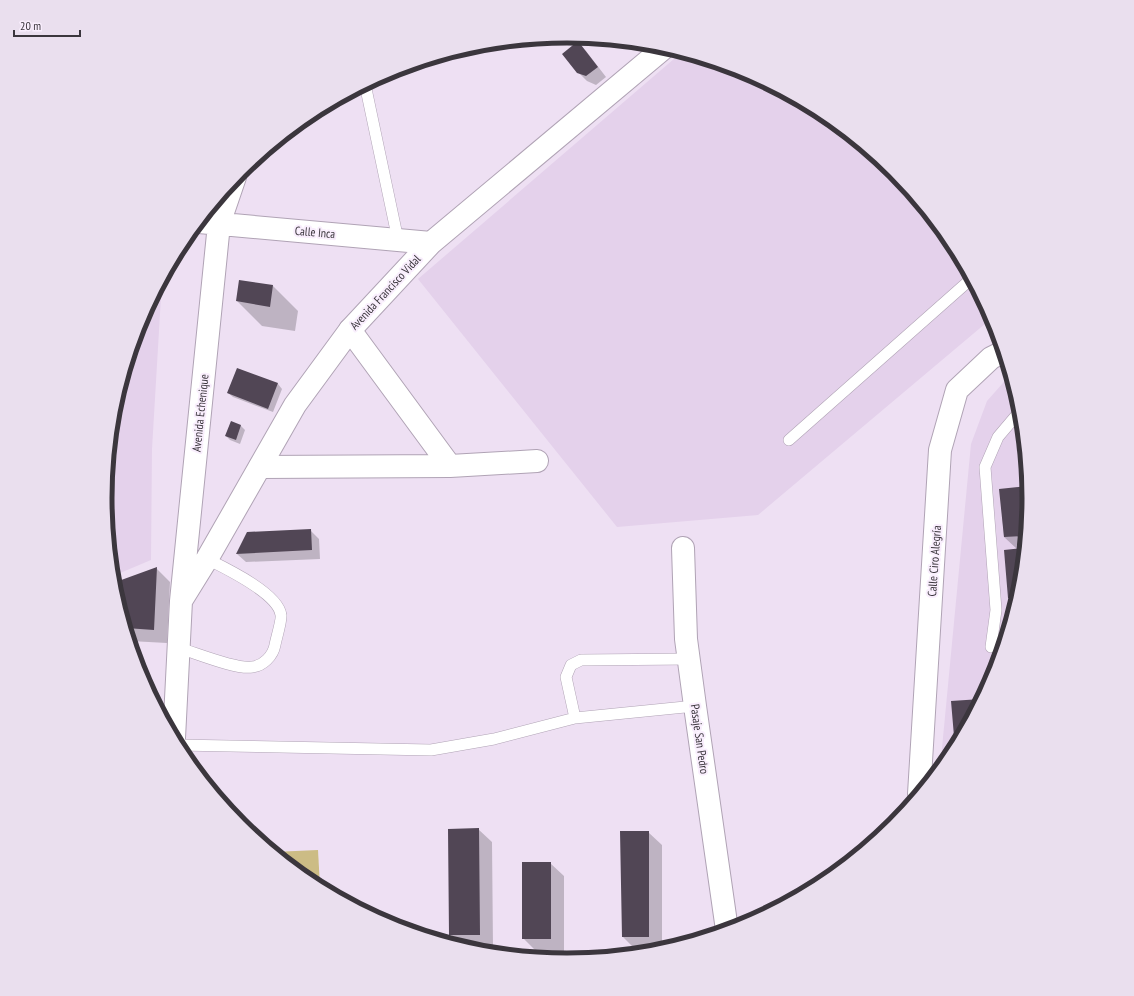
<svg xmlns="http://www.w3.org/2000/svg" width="1134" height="996" viewBox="0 0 1134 996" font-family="'PT Sans Narrow',sans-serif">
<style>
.built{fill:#e4d1eb}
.green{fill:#ccbc85}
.shadow{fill:#0003}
.building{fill:#514655}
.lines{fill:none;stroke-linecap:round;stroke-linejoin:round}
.service-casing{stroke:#b0a3b5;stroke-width:12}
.minor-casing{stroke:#b0a3b5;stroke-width:24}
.tertiary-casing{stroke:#b0a3b5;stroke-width:24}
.service{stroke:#fff;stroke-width:11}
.minor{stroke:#fff;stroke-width:22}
.tertiary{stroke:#fff;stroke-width:22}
.labels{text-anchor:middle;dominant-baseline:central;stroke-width:4;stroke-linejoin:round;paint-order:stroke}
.street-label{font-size:12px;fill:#3b363d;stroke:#f9eefd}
.rim{fill:none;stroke:#3b363d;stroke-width:5}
</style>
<rect width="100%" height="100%" fill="#eee0f3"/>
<path class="built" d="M682,52l62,19 80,43 44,36 93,110 31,58 -234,197 -141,12 -199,-248z
M162,280l-10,169 -1,111 -38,16 -8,-78 9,-90 26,-87z
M1010,375l10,33 9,90 -9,90 -26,87 -43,80 -11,14 31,-325 16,-43z"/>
<path class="green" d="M318,850l2,37 -10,-5 -37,-30z"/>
<path class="shadow" d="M577,43l9,8 20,26 -10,8 -9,-4 -9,-9z
M240,281l33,5 25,25 -3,20 -33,-5 -25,-25z
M238,369l40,15 4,5 -9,23 -40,-15 -5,-4z
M231,422l10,4 4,4 -5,14 -10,-4 -4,-4z
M1028,487l1,11 -9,90 -5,16 -6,-6 8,-49 -13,-12 -4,-47z
M310,530l9,9 1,20 -74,3 -9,-8z
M157,569l13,13 -3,61 -37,-2 -17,-57z
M478,829l14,13 1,106h-27l-3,-1 -13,-13z
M648,832l14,13v105h-26l-13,-13z
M550,863l14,13v76h-27l-14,-14z"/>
<path class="building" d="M578,41l20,26 -12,9 -9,-3 -15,-19z
M239,280l34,5 -3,22 -34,-6z
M237,368l41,15 -10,26 -41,-16z
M231,421l10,4 -5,15 -11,-4z
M1028,486l1,12 -4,38 -21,1 -5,-48z
M311,529l1,21 -76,4 11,-22z
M1024,548l-4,40 -3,10h-9l-4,-48z
M157,567l-3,63 -28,-2 -13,-45z
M981,699l-26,49 -4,-47z
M479,828l1,107h-31l-1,-106z
M620,831h29v106h-27z
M522,862h29v77h-29z"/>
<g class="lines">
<g class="service-casing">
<path id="service" d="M365,84l33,156
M789,440l182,-161
M991,647l5,-37 -11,-143 13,-30 22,-26
M179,648c17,5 58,22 73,19 11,-1 21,-11 23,-22 1,-6 7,-25 6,-30 -3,-22 -56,-47 -74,-56
M575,718l-9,-41 5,-12 10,-5 108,-1
M178,745l253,5 63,-11 81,-21 120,-12"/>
</g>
<g class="minor-casing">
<path id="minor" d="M350,330l100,136
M260,467l190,-1 87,-5
M683,548l3,91 9,67 32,224
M919,794l21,-344 17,-60 34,-32 12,-6"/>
</g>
<g class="tertiary-casing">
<path id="tertiary" d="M199,222l232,21
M181,601l26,-42 88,-154 55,-75 81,-87 234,-196
M174,738l7,-137 38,-377 16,-47"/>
</g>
<use href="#service" class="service"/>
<use href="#minor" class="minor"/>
<use href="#tertiary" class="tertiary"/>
</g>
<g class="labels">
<g class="street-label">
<text transform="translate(315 232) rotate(5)">Calle Inca</text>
<text transform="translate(385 292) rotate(-47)">Avenida Francisco Vidal</text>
<text transform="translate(200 413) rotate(-84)">Avenida Echenique</text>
<text transform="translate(934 561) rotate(-86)">Calle Ciro Alegría</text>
<text transform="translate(700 739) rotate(82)">Pasaje San Pedro</text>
</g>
</g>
<path d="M0 0H1134V996H0ZM112 498a455 455 0 1 1 910 0a455 455 0 1 1-910 0Z" fill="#eadfee" fill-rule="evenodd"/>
<path class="rim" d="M112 498a455 455 0 1 1 910 0a455 455 0 1 1-910 0Z"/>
<path d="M14 30v6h66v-6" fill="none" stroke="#3b363d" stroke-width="2"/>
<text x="20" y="30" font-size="12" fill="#3b363d" stroke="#f9eefd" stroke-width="3" paint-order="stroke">20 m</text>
</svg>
